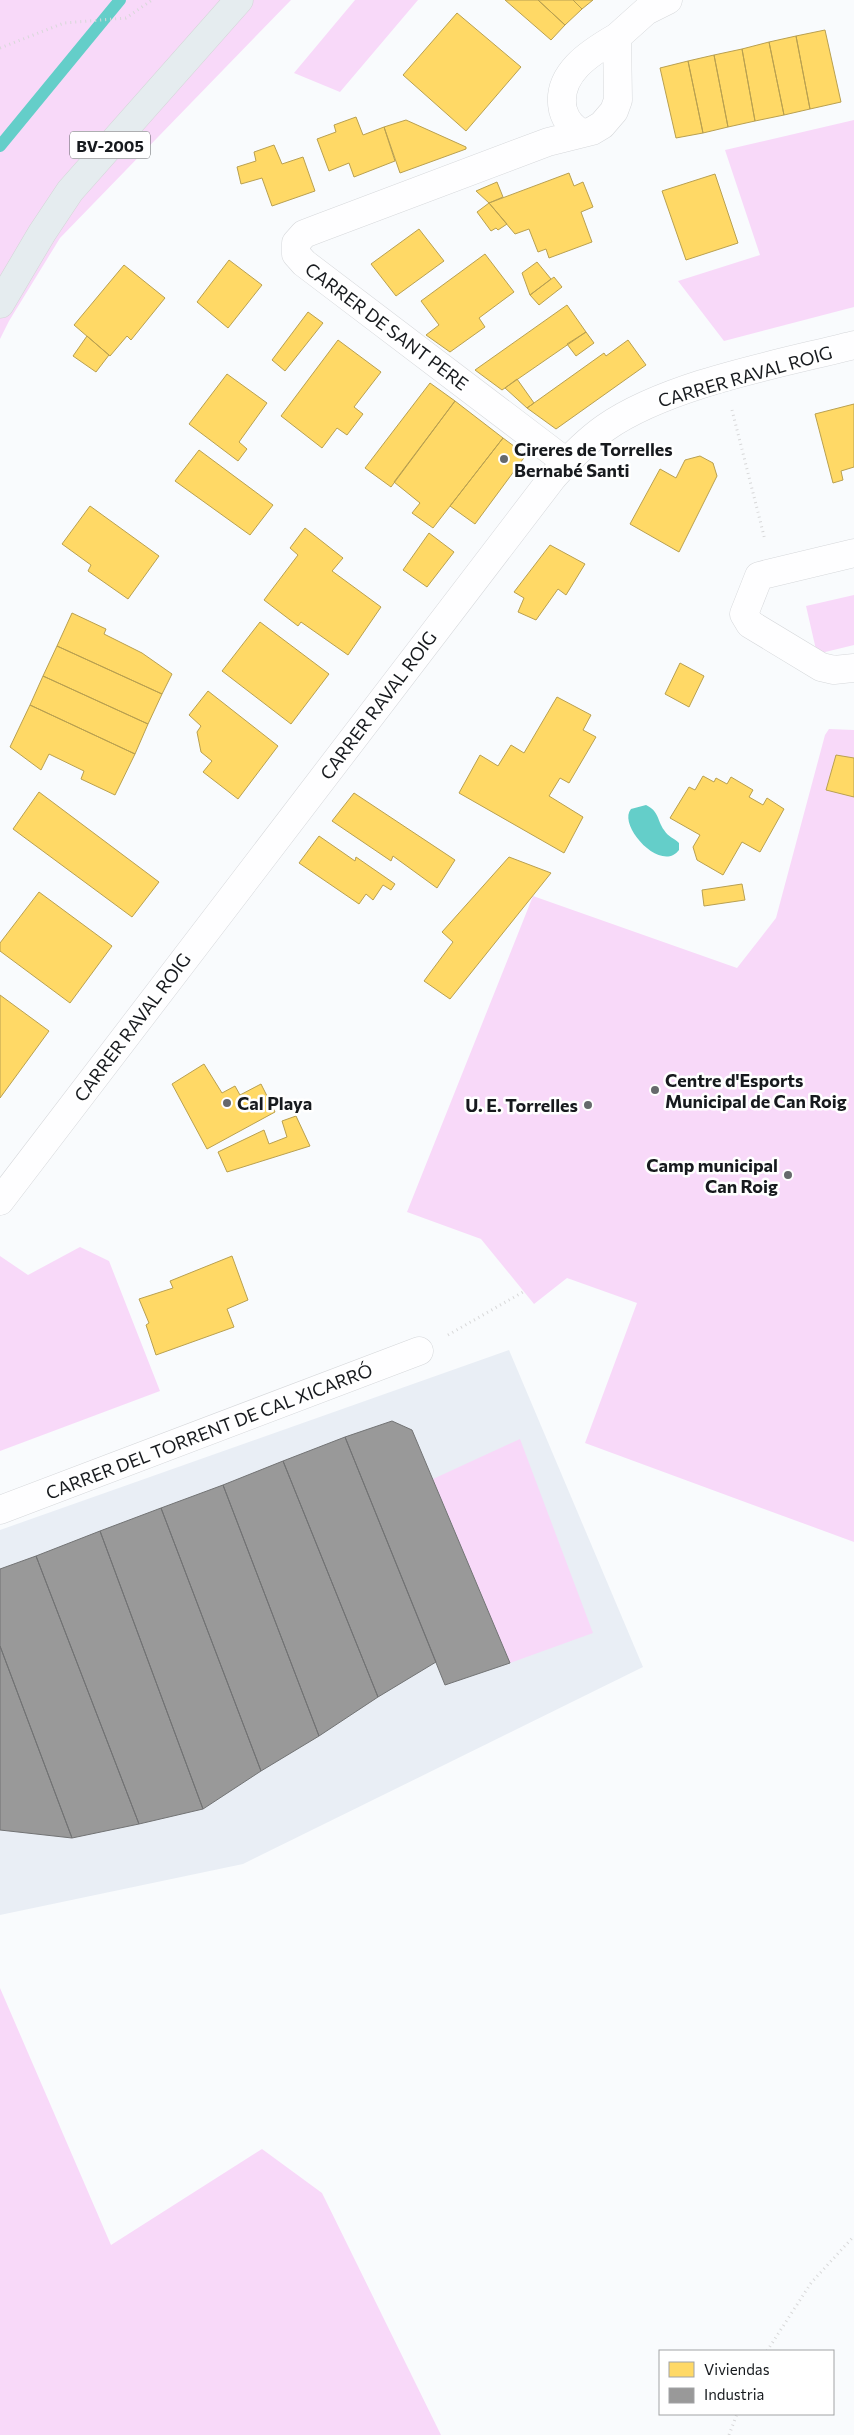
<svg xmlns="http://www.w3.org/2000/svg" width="854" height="2435" viewBox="0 0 854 2435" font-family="Commissioner,sans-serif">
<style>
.built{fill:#e9eef5}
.green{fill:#f8d9f9}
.water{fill:#64cec9}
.homes{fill:#ffd966;stroke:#b9a050}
.industry{fill:#999;stroke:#727374}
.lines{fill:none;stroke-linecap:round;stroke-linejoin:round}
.stream{stroke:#64cec9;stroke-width:12}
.minor-casing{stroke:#d6d8db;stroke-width:29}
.major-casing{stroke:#d3d4d6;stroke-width:29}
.path{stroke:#d8d8d9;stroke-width:3;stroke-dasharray:1 4;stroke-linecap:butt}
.minor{stroke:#fefeff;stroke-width:28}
.major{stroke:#e5ecef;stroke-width:28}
.poi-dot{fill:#66696c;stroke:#fff;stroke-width:2}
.labels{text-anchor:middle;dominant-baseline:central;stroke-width:5;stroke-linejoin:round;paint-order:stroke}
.shield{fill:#fff;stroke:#5d5f62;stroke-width:1}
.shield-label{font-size:16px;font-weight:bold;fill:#171a1e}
.street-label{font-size:18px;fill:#171a1e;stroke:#fff}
.poi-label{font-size:18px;font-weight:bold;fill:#171a1e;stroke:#fff;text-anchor:start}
</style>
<rect width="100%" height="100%" fill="#f9fbfd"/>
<path class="built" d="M509,1350l134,317 -400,197 -243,51v-385z"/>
<path class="green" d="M0,0h291l-231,238 -51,83 -9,18z
M355,0h63l-78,92 -46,-19z
M854,120v187l-130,34 -46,-60 82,-26 -35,-105z
M854,595v50l-37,9 -11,-48z
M829,729l25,1v812l-269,-99 52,-140 -70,-25 -33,26 -53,-65 -74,-27 126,-316 204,72 39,-50 49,-183z
M80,1247l29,14 51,130 -160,60v-195l28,19z
M520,1439l73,194 -83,30 -77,-184z
M0,1988l111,257 151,-96 60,44 119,242h-441z"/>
<path class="water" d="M646,805c13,6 11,15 18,25 4,7 10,8 15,13v7c-18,24 -62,-25 -48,-41z"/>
<path class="homes" d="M505,0h33l27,25 -14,15z
M538,0h35l9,9 -17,16z
M573,0h20l-11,9z
M457,13l64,54 -55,64 -63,-56z
M825,30l16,72 -31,7 -14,-73z
M796,36l14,73 -26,6 -15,-73z
M769,42l15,73 -29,6 -13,-72z
M742,49l13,72 -27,6 -14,-72z
M714,55l14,72 -25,6 -15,-72z
M688,61l15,72 -27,5 -16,-70z
M356,117l7,18 21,-8 11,34 -41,16 -5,-14 -20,8 -12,-32 19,-7 -2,-7z
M406,120l60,27v2l-66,24 -16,-46z
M274,145l8,19 21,-7 12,34 -43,15 -10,-28 -21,6 -4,-17 19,-6 -2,-9z
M569,173l5,13 9,-4 10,25 -12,5 11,30 -43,16 -3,-9 -8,3 -9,-23 -14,5 -26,-31z
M715,174l23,69 -52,17 -24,-69z
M497,182l6,15 -14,6 -13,-12z
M489,203l18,21 -9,6 -2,-2 -5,3 -14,-19z
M419,229l25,32 -48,35 -25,-32z
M485,254l29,38 -35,26 6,9 -35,25 -24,-17 13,-10 -18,-24z
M229,260l33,25 -34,43 -31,-26z
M537,262l14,17 -21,16 -8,-22z
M124,265l41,33 -34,42 -4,-4 -17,20 -36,-31z
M554,277l8,10 -23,18 -9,-10z
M567,305l19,27 -84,58 -27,-20z
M308,312l15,11 -38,48 -13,-11z
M586,332l8,11 -18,13 -9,-12z
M87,336l22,19 -13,17 -23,-16z
M338,340l43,32 -27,35 9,7 -16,21 -10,-7 -15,20 -41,-32z
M628,340l18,25 -90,64 -29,-21 77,-55 2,3z
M227,374l40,29 -28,39 8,7 -9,12 -49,-37z
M517,379l17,24 -7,5 -22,-20z
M430,383l25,18 -64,86 -26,-19z
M455,401l48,37 -70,90 -21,-15 8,-10 -26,-21z
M854,404v63l-13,4 2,9 -10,3 -18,-69z
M503,438l23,17 -51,69 -25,-18z
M199,450l74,55 -23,30 -75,-54z
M700,456l13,7 4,13 -38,76 -49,-28 30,-55 16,9 9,-18z
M90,506l69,50 -31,43 -40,-28 3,-6 -29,-21z
M305,528l38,30 -11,13 49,36 -33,48 -47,-33 -3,4 -34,-26 34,-45 -8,-7z
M429,533l25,19 -27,35 -24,-17z
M550,545l35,19 -19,31 -8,-6 -22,31 -18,-8 6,-14 -10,-6z
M72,613l34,16 -2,5 38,19 30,21 -10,20 -105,-48z
M260,622l69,52 -38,50 -69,-53z
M57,646l105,48 -14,30 -105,-48z
M680,663l24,13 -15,31 -24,-13z
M43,676l105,48 -13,30 -105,-49z
M208,691l70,55 -40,53 -35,-27 9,-11 -11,-9 -4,-20 4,-6 -12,-11z
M557,697l34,18 -8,15 13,7 -27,46 -9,-5 -11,18 34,21 -19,36 -105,-60 21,-38 18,11 13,-21 13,8z
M30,705l105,49 -20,41 -34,-16 3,-8 -35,-17 -8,16 -31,-23z
M836,755l18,3v39l-28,-7z
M703,776l11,6 2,-4 11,6 4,-7 22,13 -4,7 14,8 4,-7 17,11 -24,43 -18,-10 -19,33 -26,-15 -4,-13 7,-12 -30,-17 19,-31 6,3z
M39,792l120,90 -27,35 -119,-88z
M354,793l101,67 -18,28 -44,-32 -2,5 -59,-40z
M319,836l36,25 1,-4 39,27 -4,6 -8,-5 -10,15 -7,-6 -7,10 -60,-41z
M509,857l42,16 -101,126 -26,-18 29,-39 -11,-10z
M742,884l3,16 -41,6 -2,-16z
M39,892l73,54 -42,57 -70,-52v-8z
M0,995l49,36 -49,67z
M204,1064l18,29 13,-7 5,9 21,-11 14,28 -68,37 -35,-65z
M296,1116l14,30 -83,26 -9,-20 46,-22 5,14 18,-7 -5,-16z
M232,1256l16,44 -21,9 7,18 -78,28 -10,-30 3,-2 -10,-24 34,-11 -3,-7z"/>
<path class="industry" d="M392,1421l20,9 98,233 -65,22 -100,-248z
M345,1437l91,225 -58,35 -95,-236z
M283,1461l95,236 -59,39 -96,-251z
M223,1485l96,251 -58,35 -100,-263z
M161,1508l100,263 -58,38 -103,-278z
M100,1531l103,278 -64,15 -103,-268z
M36,1556l103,268 -67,14 -72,-192v-77z
M0,1646l72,192 -72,-8z"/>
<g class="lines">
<path class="stream" d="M0,146l120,-146"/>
<g class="minor-casing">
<path id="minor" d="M617,37l29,-26 22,-11
M566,462l-262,-199 -8,-9v-11l8,-9 13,-5 231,-87 44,-11 10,-6 12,-14 4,-11 -1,-63c-26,15 -62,37 -54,73 3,11 9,18 19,23
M854,553l-95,23 -15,38 6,10 71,43 13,3 20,-2
M0,1201l553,-724c16,-18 32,-35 52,-49 63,-44 174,-64 249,-83
M0,1510l419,-159"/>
</g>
<g class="major-casing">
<path id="major" d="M0,304l42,-71 28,-42 169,-191"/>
</g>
<path class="path" d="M0,48l64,-25 62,-5 26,-18
M732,410l33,130
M448,1335l75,-43
M767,2351l44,-68 43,-47
M729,2435l8,-21"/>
<use href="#minor" class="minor"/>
<use href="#major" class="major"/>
</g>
<g class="poi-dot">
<circle cx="504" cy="459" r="5"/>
<circle cx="655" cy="1090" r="5"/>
<circle cx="227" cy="1103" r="5"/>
<circle cx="588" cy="1105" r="5"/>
<circle cx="788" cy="1175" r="5"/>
</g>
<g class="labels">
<rect class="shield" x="70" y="131.5" width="80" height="27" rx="4"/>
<g class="shield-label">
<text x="110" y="145">BV-2005</text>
</g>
<g class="street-label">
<text transform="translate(387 326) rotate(37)">CARRER DE SANT PERE</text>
<text transform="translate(745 376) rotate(-16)">CARRER RAVAL ROIG</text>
<text transform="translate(378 705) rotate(-53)">CARRER RAVAL ROIG</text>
<text transform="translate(132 1027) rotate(-53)">CARRER RAVAL ROIG</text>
<text transform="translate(209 1431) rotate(-21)">CARRER DEL TORRENT DE CAL XICARRÓ</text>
</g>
<g class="poi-label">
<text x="514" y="449">Cireres de Torrelles<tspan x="514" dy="21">Bernabé Santi</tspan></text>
<text x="665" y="1080">Centre d'Esports<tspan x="665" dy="21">Municipal de Can Roig</tspan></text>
<text x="237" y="1103">Cal Playa</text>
<text x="578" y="1105" text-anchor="end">U. E. Torrelles</text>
<text x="778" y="1165" text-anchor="end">Camp municipal<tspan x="778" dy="21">Can Roig</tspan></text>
</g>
</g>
<rect x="659" y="2350" width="175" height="65" fill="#ffffff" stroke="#a2a3a5"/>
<rect x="669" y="2362" width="25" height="15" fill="#ffd966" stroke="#a2a3a5"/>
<text x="704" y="2375" font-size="15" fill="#171a1e">Viviendas</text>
<rect x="669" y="2388" width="25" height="15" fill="#999999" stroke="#a2a3a5"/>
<text x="704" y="2400" font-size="15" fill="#171a1e">Industria</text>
</svg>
